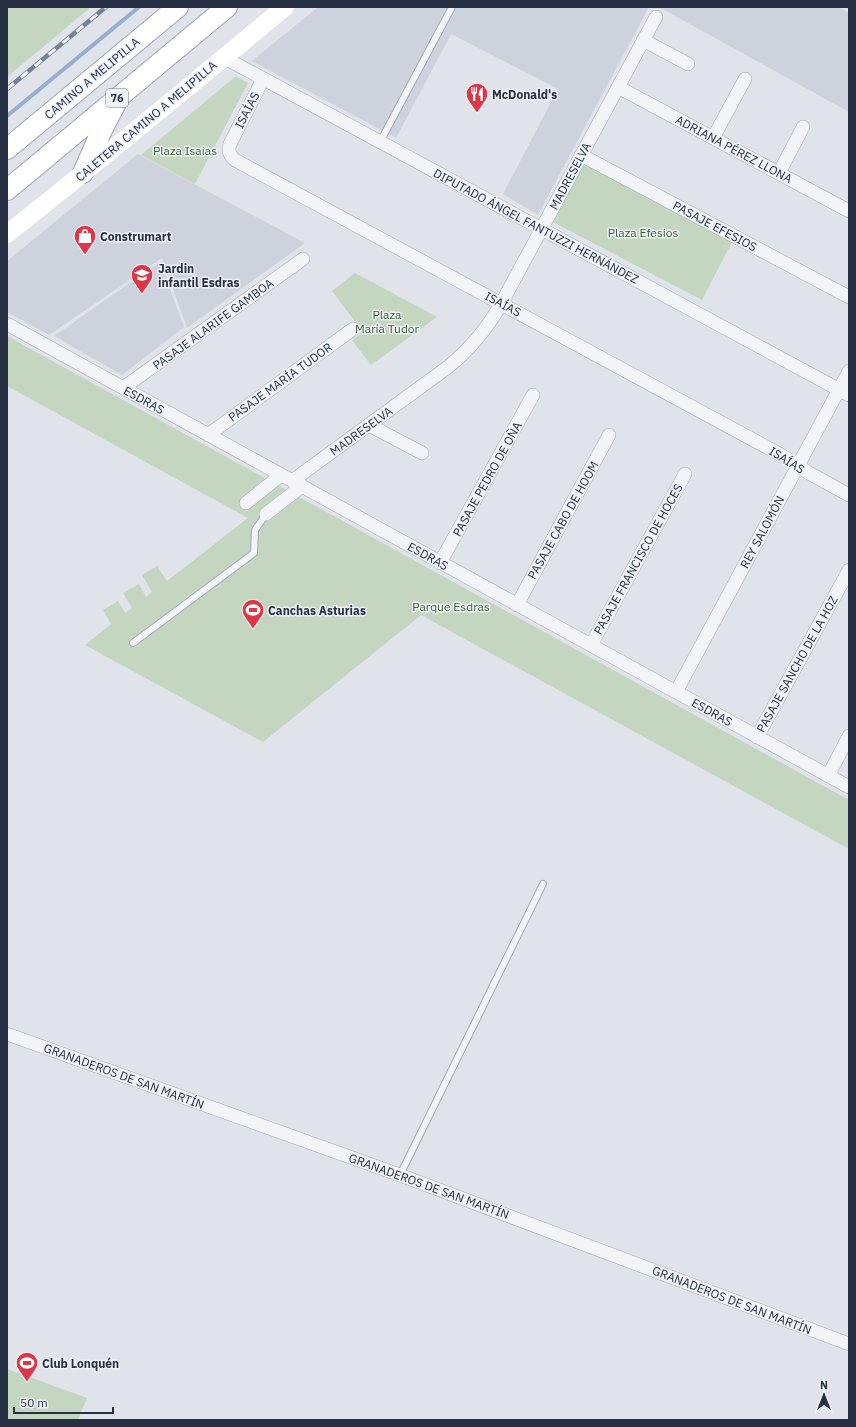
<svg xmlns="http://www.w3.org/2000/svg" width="856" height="1427" viewBox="0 0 856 1427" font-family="'IBM Plex Sans',sans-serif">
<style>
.built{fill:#cdd2dd}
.green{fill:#c4d5c0}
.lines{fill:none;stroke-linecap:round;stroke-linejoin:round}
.stream{stroke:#97aece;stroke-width:4}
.lane-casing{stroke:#a4a9b5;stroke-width:8}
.street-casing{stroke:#a4a9b5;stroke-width:14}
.primary-casing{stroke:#9da6b7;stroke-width:22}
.lane{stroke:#f3f4f8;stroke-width:6}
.street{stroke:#f3f4f8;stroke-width:13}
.secondary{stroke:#fff;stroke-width:18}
.primary{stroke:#fff;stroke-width:20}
.rail-casing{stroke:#778196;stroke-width:4.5}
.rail{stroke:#eff2f7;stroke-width:3;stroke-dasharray:9;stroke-linecap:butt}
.labels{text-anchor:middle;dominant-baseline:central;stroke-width:3;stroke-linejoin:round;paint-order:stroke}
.shield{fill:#eff2f7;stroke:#626a7a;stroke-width:1}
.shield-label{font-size:11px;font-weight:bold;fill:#262f44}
.street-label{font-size:12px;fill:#262f44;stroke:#eff2f7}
.poi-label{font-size:12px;font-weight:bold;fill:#262f44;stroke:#eff2f7;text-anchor:start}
.park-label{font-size:12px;fill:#386132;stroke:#eff2f7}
</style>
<rect width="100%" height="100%" fill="#e0e3ea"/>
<path class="built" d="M318,7h331l-111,208 -35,-21 55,-105 -107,-55 -55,104 -144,-77z
M659,7h179l11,6v99z
M138,154l167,89 -118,85 -25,-70 -113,77 -42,-23v-51z
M160,262l24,65 -62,48 -68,-39z"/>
<path class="green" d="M7,7h84l-84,70z
M236,76l12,7 -53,101 -54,-29z
M584,164l148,78 -30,58 -149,-78z
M355,273l82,44 -66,48 -19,-25 11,-8 -31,-41z
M7,336l842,464v49l-428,-234 -158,127 -178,-97 26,-21 -8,-14 15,-9 7,12 7,-5 -9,-15 16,-9 7,13 6,-5 -10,-17 15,-9 10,15 81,-63 -241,-132z
M7,1369l80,29 -9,22h-71z"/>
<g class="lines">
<path class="stream" d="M7,116l132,-109"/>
<g class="lane-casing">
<path id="lane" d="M380,142l72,-135
M133,643l121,-90 1,-23 11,-16
M400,1175l143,-291"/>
</g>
<g class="street-casing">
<path id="street" d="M643,40l45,24
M223,57l626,338
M263,79l-33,65c-2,7 -1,11 5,16l548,296 26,17 40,22
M618,87l231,124
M713,138l32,-59
M581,155l268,142
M779,173l24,-46
M7,324l842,463
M123,388l180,-129
M369,425l53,28
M208,435l145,-106
M292,481l156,-114c22,-18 39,-38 53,-63l155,-287
M246,503l35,-28
M266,514l36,-28
M440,563l93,-168
M517,605l92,-170
M591,645l94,-171
M676,692l173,-321
M757,737l92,-167
M828,776l21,-40
M7,1034l393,141 449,169"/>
</g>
<g class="primary-casing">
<path id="primary" d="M7,149l171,-142
M83,173l18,-41 14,-27
M7,190l220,-183"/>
</g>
<use href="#lane" class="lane"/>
<use href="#street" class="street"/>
<path class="secondary" d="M7,234c94,-74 186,-151 278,-227"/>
<use href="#primary" class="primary"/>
<g class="rail-casing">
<path id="rail" d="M7,89l99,-82"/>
</g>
<use href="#rail" class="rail"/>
</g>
<defs>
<g id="restaurant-pin" transform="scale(1.15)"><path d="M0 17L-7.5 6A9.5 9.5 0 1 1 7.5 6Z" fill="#dd3747" stroke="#eff2f7"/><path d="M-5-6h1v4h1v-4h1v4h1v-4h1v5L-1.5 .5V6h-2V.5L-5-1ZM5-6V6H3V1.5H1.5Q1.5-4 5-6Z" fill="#fff"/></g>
<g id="shop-pin" transform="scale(1.15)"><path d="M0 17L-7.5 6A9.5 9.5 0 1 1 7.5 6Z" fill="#dd3747" stroke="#eff2f7"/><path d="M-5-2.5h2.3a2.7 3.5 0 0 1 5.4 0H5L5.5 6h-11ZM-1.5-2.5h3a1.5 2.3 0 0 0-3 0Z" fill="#fff"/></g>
<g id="school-pin" transform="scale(1.15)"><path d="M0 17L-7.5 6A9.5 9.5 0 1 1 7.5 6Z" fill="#dd3747" stroke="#eff2f7"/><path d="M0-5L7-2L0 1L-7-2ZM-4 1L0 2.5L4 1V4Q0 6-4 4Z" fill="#fff"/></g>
<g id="stadium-pin" transform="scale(1.15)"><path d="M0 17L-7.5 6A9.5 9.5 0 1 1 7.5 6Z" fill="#dd3747" stroke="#eff2f7"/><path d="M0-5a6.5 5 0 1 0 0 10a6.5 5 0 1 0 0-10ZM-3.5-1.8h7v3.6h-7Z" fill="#fff"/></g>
</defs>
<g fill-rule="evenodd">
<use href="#restaurant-pin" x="477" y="94"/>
<use href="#shop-pin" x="85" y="236"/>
<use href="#school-pin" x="142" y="275"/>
<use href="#stadium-pin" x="253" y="610"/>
<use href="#stadium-pin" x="27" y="1363"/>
</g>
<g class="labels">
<rect class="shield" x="106" y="89" width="22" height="18" rx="3"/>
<g class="shield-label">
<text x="117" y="98">76</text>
</g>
<g class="street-label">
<text transform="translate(92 78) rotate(-40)">CAMINO A MELIPILLA</text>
<text transform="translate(247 110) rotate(-63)">ISAÍAS</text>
<text transform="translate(146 121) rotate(-40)">CALETERA CAMINO A MELIPILLA</text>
<text transform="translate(734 149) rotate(28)">ADRIANA PÉREZ LLONA</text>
<text transform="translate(570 176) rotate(-62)">MADRESELVA</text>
<text transform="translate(536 226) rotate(28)">DIPUTADO ÁNGEL FANTUZZI HERNÁNDEZ</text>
<text transform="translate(715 226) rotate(28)">PASAJE EFESIOS</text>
<text transform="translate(503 304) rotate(28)">ISAÍAS</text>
<text transform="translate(213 324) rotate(-36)">PASAJE ALARIFE GAMBOA</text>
<text transform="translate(280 382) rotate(-36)">PASAJE MARÍA TUDOR</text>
<text transform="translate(144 400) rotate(29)">ESDRAS</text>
<text transform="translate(361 431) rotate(-36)">MADRESELVA</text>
<text transform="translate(787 460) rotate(32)">ISAÍAS</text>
<text transform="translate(487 479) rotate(-61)">PASAJE PEDRO DE OÑA</text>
<text transform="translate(563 520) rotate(-61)">PASAJE CABO DE HOOM</text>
<text transform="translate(762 532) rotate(-62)">REY SALOMÓN</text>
<text transform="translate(428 556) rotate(29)">ESDRAS</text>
<text transform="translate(638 559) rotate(-61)">PASAJE FRANCISCO DE HOCES</text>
<text transform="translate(797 664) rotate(-61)">PASAJE SANCHO DE LA HOZ</text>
<text transform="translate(712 712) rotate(29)">ESDRAS</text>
<text transform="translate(124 1076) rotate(20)">GRANADEROS DE SAN MARTÍN</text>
<text transform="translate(429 1186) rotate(20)">GRANADEROS DE SAN MARTÍN</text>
<text transform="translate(732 1300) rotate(21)">GRANADEROS DE SAN MARTÍN</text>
</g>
<g class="poi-label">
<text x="492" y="94">McDonald's</text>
<text x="100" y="236">Construmart</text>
<text x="158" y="268">Jardin<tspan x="158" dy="14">infantil Esdras</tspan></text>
<text x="268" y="610">Canchas Asturias</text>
<text x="42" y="1363">Club Lonquén</text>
</g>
<g class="park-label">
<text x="185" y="150">Plaza Isaias</text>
<text x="643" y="232">Plaza Efesios</text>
<text x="387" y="314">Plaza<tspan x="387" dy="14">María Tudor</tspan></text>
<text x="451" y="606">Parque Esdras</text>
</g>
</g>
<rect width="856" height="1427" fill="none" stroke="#262f44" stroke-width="16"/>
<g transform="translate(824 1395)" stroke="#eff2f7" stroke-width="3" paint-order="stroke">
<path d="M0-3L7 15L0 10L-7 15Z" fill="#262f44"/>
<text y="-6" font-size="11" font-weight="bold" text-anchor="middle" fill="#262f44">N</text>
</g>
<path d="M14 1407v6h99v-6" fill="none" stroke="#262f44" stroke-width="2"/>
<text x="20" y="1407" font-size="12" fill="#262f44" stroke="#eff2f7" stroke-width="3" paint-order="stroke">50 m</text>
</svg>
